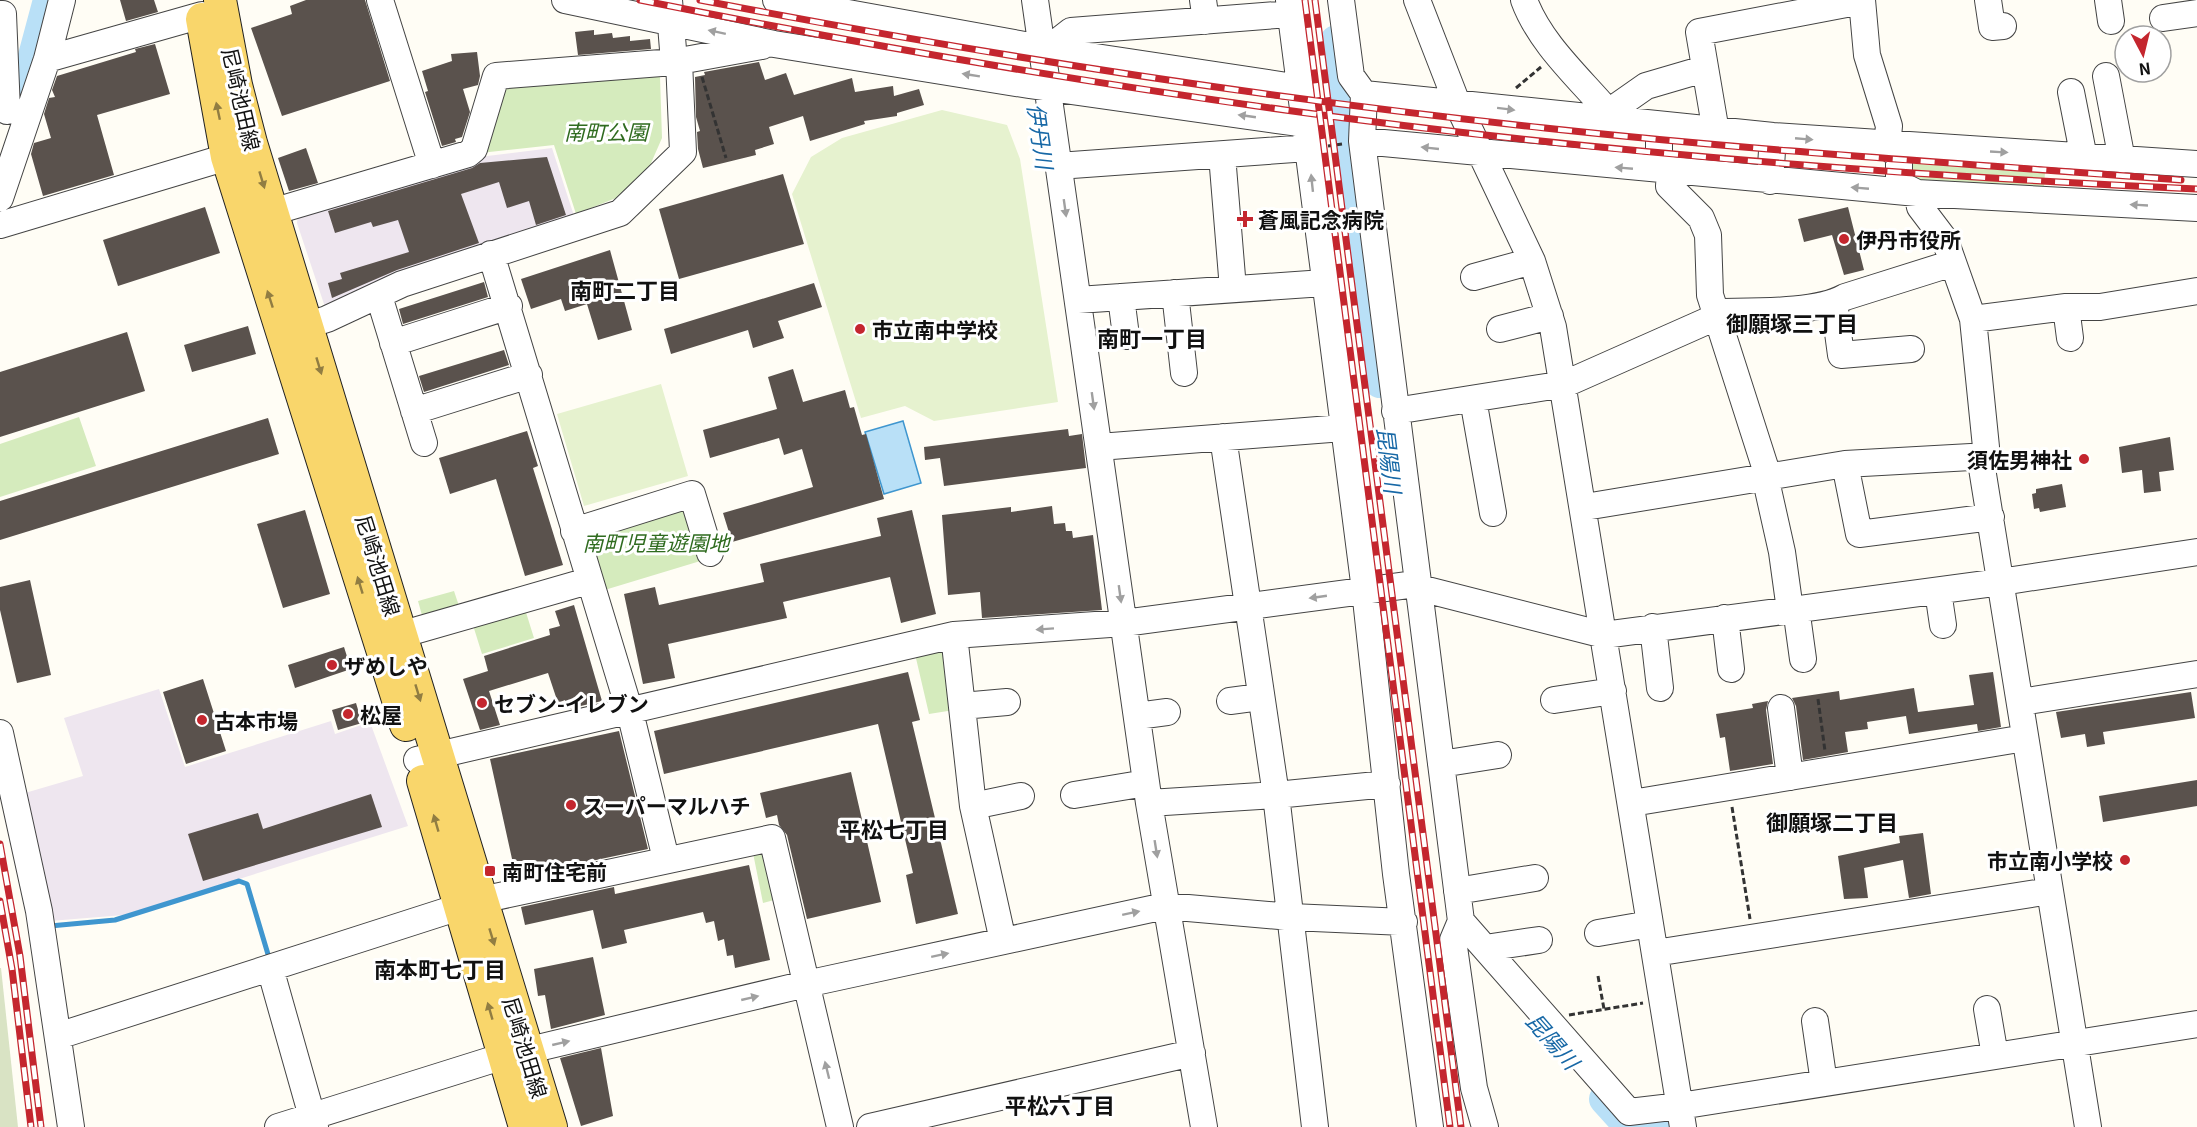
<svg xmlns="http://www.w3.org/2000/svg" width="2197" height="1127" viewBox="0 0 2197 1127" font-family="Georgia,'Noto Sans JP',serif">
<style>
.industrial{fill:#eee6ef}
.green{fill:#d5ebbd}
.cemetery{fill:#d9e3c4}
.pitch{fill:#e6f2cf}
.water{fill:#b9e0f7;stroke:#3f96cf;stroke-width:1.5}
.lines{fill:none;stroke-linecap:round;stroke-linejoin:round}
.stream{stroke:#3f96cf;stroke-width:5}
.river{stroke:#b9e0f7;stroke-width:32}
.building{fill:#5a524d}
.minor-casing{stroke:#444;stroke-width:28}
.major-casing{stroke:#222;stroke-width:34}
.path{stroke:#333;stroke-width:3;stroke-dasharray:6 3;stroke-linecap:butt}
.minor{stroke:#fff;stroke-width:26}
.major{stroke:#f9d66b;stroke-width:32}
.rail-casing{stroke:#c4262e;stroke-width:7}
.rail{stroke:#fff;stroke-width:4.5;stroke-dasharray:14;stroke-linecap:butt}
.oneway{fill:#a0a0a0}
.oneway2{fill:#917d42}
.poi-dot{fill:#c4262e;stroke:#fff;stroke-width:2}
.labels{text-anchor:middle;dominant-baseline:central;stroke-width:6;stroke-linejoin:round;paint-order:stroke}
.street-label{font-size:21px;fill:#111;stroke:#fff}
.park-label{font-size:21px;font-style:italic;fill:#2f6b1f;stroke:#fff}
.poi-label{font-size:21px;font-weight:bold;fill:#111;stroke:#fff;text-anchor:start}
.water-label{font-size:22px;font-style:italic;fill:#1768a6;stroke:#fff}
.neighbourhood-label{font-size:22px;font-weight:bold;fill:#111;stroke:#fff}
</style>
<rect width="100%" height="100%" fill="#fffdf5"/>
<path class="industrial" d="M552,148l24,74 -250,88 -29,-87 1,-9 181,-57z
M159,689l26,78 146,-46 4,13 35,-12 38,104 -284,89 -74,6 -25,-128 58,-17 -19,-58z"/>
<path class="green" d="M654,72l6,5 2,61 -14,32 -32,28 -40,16 -22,-69 -74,8 23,-70z
M1902,151l144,10 -3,37 -126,-7z
M79,417l17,49 -96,31v-53z
M686,500l21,59 -109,33 -15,-59z
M454,591l6,18 -37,10 -5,-18z
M524,606l10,32 -52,16 -10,-32z
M945,648l9,62 -25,4 -14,-60z
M764,846l14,53 -15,4 -11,-55z"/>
<path class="cemetery" d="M0,968h1l17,159h-18z"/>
<path class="pitch" d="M942,110l65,15 13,34 38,243 -124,19 -29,-15 -44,12 -69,-224 19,-37 31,-19z
M661,384l27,92 -104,30 -27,-92z"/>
<path class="water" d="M903,421l18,62 -37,11 -19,-62z"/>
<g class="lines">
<path class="stream" d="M50,926l65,-6 124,-39 8,3 23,77"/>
<path class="river" d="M1336,41l44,341
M22,101l27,-101
M1605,1099l19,21 30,7"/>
</g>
<path class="building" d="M120,0h34l4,12 -32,9z
M306,0h59l25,81 -108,35 -31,-88 41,-14 -2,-8z
M594,30v5l18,-2 1,5 17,-2v5l20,-2 1,10 -73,6 -3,-23z
M155,44l15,50 -73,21 17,60 -71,21 -12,-42 3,-11 17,-5 -7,-24 5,-16 6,-1 -3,-7 5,-14 79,-24 -1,-3z
M477,52l3,24 -2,9 -15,4 7,23 -8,25 -7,2 1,3 -14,4 -17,-54 3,-1 -6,-20 30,-10 -1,-7z
M759,62l6,18 21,-7 8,22 58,-17 3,14 38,-6 1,10 25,-7 5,16 -27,8v3l-33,5 1,3 -55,17 -7,-25 -34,11 5,17 -19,6 1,5 -53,13 -5,-19 -1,-17 3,-1 -4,-14 -1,-40 10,-2 -1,-3z
M306,148l12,35 -29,8 -11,-33z
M547,157l19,58 -30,10 -7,-24 -22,7 -8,-26 -38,12 18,49 -82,27 -65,28 -4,-15 14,-4 -2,-6 69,-21 -11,-32 -25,7 -2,-5 -36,11 -7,-22 144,-43 8,-5z
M783,174l21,70 -125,35 -20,-70z
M205,207l15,46 -102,33 -15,-46z
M1848,207l16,63 -20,5 -12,-40 -28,7 -6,-23z
M610,250l22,80 -34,10 -11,-36 -22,7 -4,-12 -30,10 -10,-30z
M484,282l4,15 -85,27 -4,-15z
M814,283l8,24 -44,14 6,17 -31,10 -5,-18 -77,24 -7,-25z
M248,326l8,28 -64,18 -8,-27z
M127,332l18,59 -145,46v-65z
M504,350l5,15 -85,27 -5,-16z
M793,369l10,33 42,-12 5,18 4,-1 8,28 4,-1 18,65 -152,43 -9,-29 90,-26 -11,-38 -18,6 -5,-17 -69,20 -7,-28 74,-21 -9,-32z
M268,418l11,36 -279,86v-39z
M1068,429l1,7 13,-2 4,34 -142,18 -4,-28 -15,2 -1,-13z
M527,431l11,35 -5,2 30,97 -38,11 -29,-97 -46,15 -11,-36z
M2170,437l4,33 -15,2 2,19 -17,2 -2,-23 -20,3 -3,-26z
M2062,484l4,23 -26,5 -1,-4 -5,1 -2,-15 4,-1v-4z
M1052,506l2,18 11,-1 1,8h6l1,7 20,-3 9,75 -120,8 -2,-26 -32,3 -6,-80 69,-8v5z
M305,510l25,84 -47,14 -26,-84z
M912,510l24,104 -35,9 -11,-46 -107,25 4,16 -119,26 7,34 -32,6 -19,-90 31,-7 4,18 105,-23 -4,-18 121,-28 -4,-18z
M30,580l21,95 -34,8 -17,-73v-23z
M574,605l28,96 -34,8 -3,-9 -7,3 -10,-30 -59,18 11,34 -20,5 -17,-51 25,-8 -4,-15 66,-21 -1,-6 11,-3 -5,-15z
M344,647l7,22 -56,19 -7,-23z
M908,672l12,48 -8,2 46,192 -42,10 -10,-49 7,-2 -35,-149 -214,50 -10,-43z
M1993,672l8,55 -23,4 -1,-7 -68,10 -3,-18 -39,6 1,7 -23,3 3,20 -45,8 -7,-54 -4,-8 47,-7 1,9 74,-12 4,24 56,-7 -5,-30z
M203,679l23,72 -40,13 -23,-72z
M2191,692l4,26 -92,14 2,12 -18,3 -2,-13 -24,4 -5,-26z
M1768,701l-2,9 7,54 -43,7 -5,-34 -5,1 -4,-24 37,-6 -1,-4z
M356,703l6,20 -24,7 -6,-20z
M619,731l29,118 -132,28 -26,-118z
M851,772l30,130 -74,17 -20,-84 -8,-10 -2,-10 -11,3 -6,-25z
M2197,780v26l-94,16 -4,-26z
M371,794l11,33 -179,54 -15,-47 70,-21 5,16z
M1923,833l8,61 -22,4 -6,-38 -39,8 4,30 -24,1 -6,-43 62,-13 -1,-7z
M749,865l21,95 -35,8 -2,-13 -6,1 -3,-17 -6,2 -4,-20 -8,2 -3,-11 -79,18 3,13 -25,6 -9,-39 -68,15 -4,-18 93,-20 1,7z
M593,957l12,58 -54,14 -6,-34 -7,1 -4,-27z
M601,1048l12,68 -32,10 -21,-68z"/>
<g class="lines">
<g class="minor-casing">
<path id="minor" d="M380,0l52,165
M565,0l209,44 255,41 276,39
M669,0l5,62
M776,0l293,53 231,35
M1035,0l114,803 55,324
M1203,0l3,21
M1289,0l76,590 31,284 34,253
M1341,0l10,76 13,18 -2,47 99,780 -8,19 21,148 11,39
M1417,0l40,103 75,158 21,66 130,800
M1524,0c15,41 51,74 79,106l-1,15
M1862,0l5,55 22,71 -2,20 12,10v28l18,9 3,14 25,33 28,79 13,128 -5,15 107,665
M1988,0l4,27 11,-1
M2108,0l3,21
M0,14h3l4,97
M2163,18l34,-5
M1048,49l23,-18 219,-17
M47,59l155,-44
M2106,76l16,84
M2071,92l13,66
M1364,94l409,42 424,28
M1615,122l1,-15 30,-21 58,-17
M1659,126v37l11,9 -1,14 32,32 7,17 2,60 58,181 -1,9 15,67 8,58
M1716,132l-17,-100 163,-31
M1362,141l555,52 280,15
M1222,155l11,134
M1058,166l250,-18
M1770,181l3,-45
M0,198l47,-139 15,-59
M272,212l196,-58 6,-5 22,-73 178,-14 88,-16
M0,225l227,-68
M491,254l139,458 36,147
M1474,277l58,-16
M1175,293l9,80
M379,296l45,147
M1121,297l5,39
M1078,300l246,-17
M1834,303l7,52 70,-6
M2066,307l4,31
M1715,312c35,-1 100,2 130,-15l108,-34
M1973,319l93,-12h34l97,-16
M1500,329l50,-13
M290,331l37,-12 75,-35 218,-71 63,-61 -4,-91
M393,343l116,-37
M1473,399l20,114
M414,411l115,-36
M1395,411l170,-27 151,-67
M1223,437l53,358 39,332
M1099,447l244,-19
M1845,464l14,70 132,-17
M1585,507l260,-43 126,-7 10,5
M574,531l118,-37 18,59
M1938,591l5,34
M1796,608l7,51
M1725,618l6,51
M1653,627l7,61
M400,635l188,-54
M954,635l19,171 30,135
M1554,700l59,-9
M1230,701l30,-4
M2021,702l176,-28
M962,706l45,-4
M1781,708l9,69
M1137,716l30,-4
M0,733l39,178 32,216
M417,760l537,-125 170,-12 284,-38 196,50 397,-53 196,-30
M1441,764l57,-9
M1074,795l72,-12
M1149,803l127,-8 111,-11
M1632,803l393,-65
M973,806l48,-10
M1457,891l78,-13
M1461,921l168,191 51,-6 517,-82
M1598,933l52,-9
M1485,948l54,-8
M1655,953l395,-62
M270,968l45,159
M1987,1009l8,47
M1815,1021l9,62
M58,1036l423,-136 291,-62 68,289
M278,1127l226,-71 302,-72 359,-78 126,11 113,5
M870,1127l322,-74"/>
</g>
<g class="major-casing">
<path id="major" d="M220,0l16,85 15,58 300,984
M202,19l25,138 179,568
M423,781l102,346"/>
</g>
<path class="path" d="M702,77l24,81
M1516,88l25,-21
M1328,146l14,-2
M1818,699l7,52
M1732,807l18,112
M1598,976l6,33
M1569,1015l74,-12"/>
<use href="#minor" class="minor"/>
<use href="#major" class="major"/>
<g class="rail-casing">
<path id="rail" d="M640,0c214,43 429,80 645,110 301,42 609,65 912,79
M700,0c280,54 562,98 845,128 212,23 424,36 636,52
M1305,0l145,1127
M1315,0l146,1127
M0,844l20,112 21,171
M0,901l12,68 19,158"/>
</g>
<use href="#rail" class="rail"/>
</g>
<defs><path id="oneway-solid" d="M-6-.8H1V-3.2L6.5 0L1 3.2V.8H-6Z" transform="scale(1.5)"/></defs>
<g class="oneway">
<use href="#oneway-solid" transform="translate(717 32) rotate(-168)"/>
<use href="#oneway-solid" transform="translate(971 75) rotate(-171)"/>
<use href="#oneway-solid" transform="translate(1506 109) rotate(7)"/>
<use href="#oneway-solid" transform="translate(1247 116) rotate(-172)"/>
<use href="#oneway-solid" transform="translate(1804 139) rotate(5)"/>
<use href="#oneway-solid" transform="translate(1430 148) rotate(-174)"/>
<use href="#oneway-solid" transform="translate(1999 152) rotate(3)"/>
<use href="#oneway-solid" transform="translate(1624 168) rotate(-175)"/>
<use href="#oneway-solid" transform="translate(1312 183) rotate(-96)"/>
<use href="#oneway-solid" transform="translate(1860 188) rotate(-175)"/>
<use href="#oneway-solid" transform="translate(2139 205) rotate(-177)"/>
<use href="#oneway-solid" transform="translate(1065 208) rotate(82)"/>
<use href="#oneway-solid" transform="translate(1093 401) rotate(82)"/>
<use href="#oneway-solid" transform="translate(1120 594) rotate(82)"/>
<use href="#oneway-solid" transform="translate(1318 597) rotate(172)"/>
<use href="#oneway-solid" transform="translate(1045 629) rotate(176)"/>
<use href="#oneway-solid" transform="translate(1156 849) rotate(81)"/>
<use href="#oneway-solid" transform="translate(1131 913) rotate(-12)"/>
<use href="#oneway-solid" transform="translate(940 955) rotate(-12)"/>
<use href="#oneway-solid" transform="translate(750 998) rotate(-13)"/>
<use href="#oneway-solid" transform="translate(561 1043) rotate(-13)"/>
<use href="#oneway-solid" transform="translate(827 1070) rotate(-104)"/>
</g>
<g class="oneway2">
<use href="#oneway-solid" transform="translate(218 111) rotate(-102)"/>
<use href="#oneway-solid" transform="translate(262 180) rotate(73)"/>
<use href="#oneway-solid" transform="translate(270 299) rotate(-108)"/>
<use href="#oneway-solid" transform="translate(319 366) rotate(73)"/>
<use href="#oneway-solid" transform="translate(360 585) rotate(-107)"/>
<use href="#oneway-solid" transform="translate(418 693) rotate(73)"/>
<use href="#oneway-solid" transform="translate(436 823) rotate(-106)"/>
<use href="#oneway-solid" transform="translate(492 937) rotate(73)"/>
<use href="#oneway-solid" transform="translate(490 1011) rotate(-106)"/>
</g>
<g class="poi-dot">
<path d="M1242 210h6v6h6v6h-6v6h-6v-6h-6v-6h6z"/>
<circle cx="1844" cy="239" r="6"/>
<circle cx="860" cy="329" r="6"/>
<circle cx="2084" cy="459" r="6"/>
<circle cx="332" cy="665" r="6"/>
<circle cx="482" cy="703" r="6"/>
<circle cx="348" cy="714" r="6"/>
<circle cx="202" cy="720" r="6"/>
<circle cx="571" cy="805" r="6"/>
<circle cx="2125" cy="860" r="6"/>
<rect x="484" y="865" width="12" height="12" rx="3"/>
</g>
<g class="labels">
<g class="street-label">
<text transform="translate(242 99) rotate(77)">尼崎池田線</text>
<text transform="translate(379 565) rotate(73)">尼崎池田線</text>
<text transform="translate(526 1047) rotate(73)">尼崎池田線</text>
</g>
<g class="park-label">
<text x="606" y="131">南町公園</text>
<text x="656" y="542">南町児童遊園地</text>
</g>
<g class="poi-label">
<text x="1258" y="219">蒼風記念病院</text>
<text x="1856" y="239">伊丹市役所</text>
<text x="872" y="329">市立南中学校</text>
<text x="2072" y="459" text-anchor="end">須佐男神社</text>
<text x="344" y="665">ザめしや</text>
<text x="494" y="703">セブン-イレブン</text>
<text x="360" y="714">松屋</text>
<text x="214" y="720">古本市場</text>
<text x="583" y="805">スーパーマルハチ</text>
<text x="2113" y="860" text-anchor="end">市立南小学校</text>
<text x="502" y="871">南町住宅前</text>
</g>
<g class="water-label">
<text transform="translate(1042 136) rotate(82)">伊丹川</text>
<text transform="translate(1391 460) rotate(83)">昆陽川</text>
<text transform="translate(1554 1040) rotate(49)">昆陽川</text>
</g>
<g class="neighbourhood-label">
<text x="625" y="289">南町二丁目</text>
<text x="1792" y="322">御願塚三丁目</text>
<text x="1152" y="337">南町一丁目</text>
<text x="1832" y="821">御願塚二丁目</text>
<text x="894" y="828">平松七丁目</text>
<text x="440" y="968">南本町七丁目</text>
<text x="1060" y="1104">平松六丁目</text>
</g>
</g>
<g transform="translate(2143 54) rotate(173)"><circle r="28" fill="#ffffff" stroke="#a0a0a0" stroke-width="1.5"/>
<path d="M0-4.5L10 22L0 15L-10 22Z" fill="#c4262e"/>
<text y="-9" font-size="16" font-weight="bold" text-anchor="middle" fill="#111111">N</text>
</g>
</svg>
